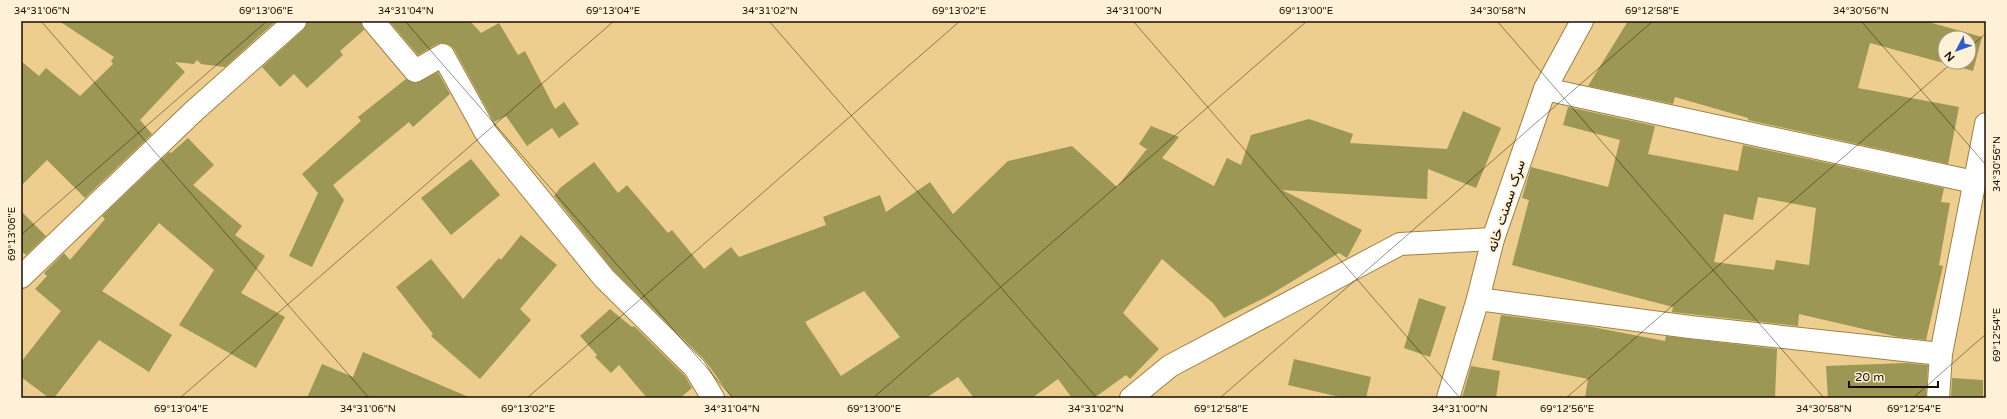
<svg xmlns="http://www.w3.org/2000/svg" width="2007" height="419" viewBox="0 0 2007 419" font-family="'Varela Round',Vazirmatn,sans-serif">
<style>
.building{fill:#9c9754;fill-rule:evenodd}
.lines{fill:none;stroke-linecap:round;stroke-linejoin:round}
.street-casing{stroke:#9e8143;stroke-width:24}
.secondary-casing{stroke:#9e8143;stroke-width:24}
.street{stroke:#fff;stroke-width:22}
.secondary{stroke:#fff;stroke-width:22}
.ticks{fill:none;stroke:#180d00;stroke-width:1;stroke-opacity:0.45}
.labels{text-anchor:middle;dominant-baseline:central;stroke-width:4;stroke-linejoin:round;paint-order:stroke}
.street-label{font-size:14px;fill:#180d00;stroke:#fef1d8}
.neatline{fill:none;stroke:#180d00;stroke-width:1.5}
.ticks-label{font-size:10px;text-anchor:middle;fill:#180d00}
</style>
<rect width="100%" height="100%" fill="#edce8e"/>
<path class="building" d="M59,21h217l-51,46 -24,-3 -4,-4 -3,4 -19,-2 10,10 -45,48 12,14 -67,64 -38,-38 -26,26v-125l18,15 7,-8 34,28 33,-32 -2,-3 3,-4z
M307,21h54l3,9 -24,21 3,4 -36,33 -13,-14 -14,13 -18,-20 41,-37z
M389,21h81l11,12 18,-10 19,32 7,-4 30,58 9,-7 15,22 -20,14 -7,-10 -25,18 -21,-30 -12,6 -40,-73 -4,-4 -6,-2 -7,1 -19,11z
M1628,21h297l57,16 -9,34 -103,-28 -12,45 101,19 -11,57 -200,-44v-2l-73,-21 -2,7 -85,-18zM1945,38h24v24h-24z
M438,72l12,22 -37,33 -4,-5 -76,63 11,15 -32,67 -23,-11 29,-63 -16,-19 59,-53 -3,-4 48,-38 10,4z
M1568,107l87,19 -7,28 90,17 5,-26 201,43 -3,14 9,1 -11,62 4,1 -17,74 -28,-3 -99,-23 -1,12 -126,-14 1,-5 -161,-42 17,-65 -7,-2 9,-31 77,20 12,-47 -57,-15zM1758,197l58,11 -7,57 -33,-5 -2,10 -60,-8 10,-48 29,6z
M1463,111l38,17 -25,60 -48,-19 -1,30 -145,-9 80,40 -15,28 -8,-5 -71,43 -44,22 -11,-15 -51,-44 -39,54 36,36 -29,30 -4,-4 -32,23h-22l-14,-19 -26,19h-58l-16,-21 -32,21h-194l-28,-39 -91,-89 -59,-74 6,-8 34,-26 24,31 9,-8 41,48 4,-3 32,39 27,-22 8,10 87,-32 -3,-8 57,-22 6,17 44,-30 23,32 55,-53 64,-15 45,41 29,-37h2l-9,-6 12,-18 28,11 -17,21 52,28 13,-28 14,7 10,-30 58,-16 44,15 -3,9 97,6zM864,291l36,46 -59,39 -36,-54z
M188,138l26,27 -21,20 49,41 -7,9 30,21 -24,37 44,24 -29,51 -77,-43 35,-55 -55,-47 -57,68 70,44 -23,37 -50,-32 -45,58h-5l-28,-21v-15l40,-51 -26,-22 12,-13 -3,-3 20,-20 6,7 35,-41 -3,-3 67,-64 2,1z
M471,159l29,36 -49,40 -30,-37z
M21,211l25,25 -20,19 -5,-4z
M521,235l36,30 -37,44 11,11 -51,59 -49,-43 2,-2 -37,-47 35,-28 32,40 36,-41 2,2z
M1419,298l27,9 -16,50 -26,-9z
M610,309l22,18 2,-1 51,50 7,12 -12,10h-33l-28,-33 -8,8 -16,-16 2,-2 -17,-19z
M1501,315l91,12 73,14 1,-5 111,13 -2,49h-190l3,-19 -96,-19z
M363,352l108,46h-164l15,-34 31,13z
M1294,359l77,18 -5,21h-22l-56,-13z
M1906,363l22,2 -2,33h-98l-2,-32z
M1471,366l29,5 -4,27h-34z
M1952,378l31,2v18h-32z"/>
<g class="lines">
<g class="street-casing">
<path id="street" d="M373,21l42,50 28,-16 43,78 118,145 91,90 18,30
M1545,89l429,93
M21,277l173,-166 101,-90
M1478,299l212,28 251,27
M1131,398l39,-32 230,-122 93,-5
M1938,398l3,-44 45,-230"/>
</g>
<g class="secondary-casing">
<path id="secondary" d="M1448,398l30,-99 15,-60 52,-150 37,-68"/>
</g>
<use href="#street" class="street"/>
<use href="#secondary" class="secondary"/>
</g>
<path class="ticks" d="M41,21l328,377M405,21l328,377M769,21l328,377M1133,21l327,377M1497,21l327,377M1861,21l125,144M1969,48l17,-15M21,235l246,-214M180,398l434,-377M527,398l433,-377M873,398l434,-377M1220,398l433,-377M1566,398l387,-336M1913,398l73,-64"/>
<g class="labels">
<g class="street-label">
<text transform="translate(1506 206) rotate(-72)">سرک سمنت خانه</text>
</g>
</g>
<rect width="2007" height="419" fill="none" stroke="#fef1d8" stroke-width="44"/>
<g transform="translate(1957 50) rotate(229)"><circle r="19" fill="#fef1d8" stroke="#a29682"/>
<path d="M0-3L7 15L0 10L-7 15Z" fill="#305bca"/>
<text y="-6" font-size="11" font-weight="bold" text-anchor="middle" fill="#180d00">N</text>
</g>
<path d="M1849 381v6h89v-6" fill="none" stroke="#180d00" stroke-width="2"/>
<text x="1855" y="381" font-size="12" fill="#180d00" stroke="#fef1d8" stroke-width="3" paint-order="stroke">20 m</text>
<rect x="22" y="22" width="1963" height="375" class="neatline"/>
<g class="ticks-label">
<text x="42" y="14">34°31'06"N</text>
<text x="266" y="14">69°13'06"E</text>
<text x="406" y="14">34°31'04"N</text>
<text x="613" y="14">69°13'04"E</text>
<text x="770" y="14">34°31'02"N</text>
<text x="959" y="14">69°13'02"E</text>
<text x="1134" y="14">34°31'00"N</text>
<text x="1306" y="14">69°13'00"E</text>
<text x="1498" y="14">34°30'58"N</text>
<text x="1652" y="14">69°12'58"E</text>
<text x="1861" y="14">34°30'56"N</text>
<text transform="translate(1996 164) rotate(-90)" y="4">34°30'56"N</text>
<text transform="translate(11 234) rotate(-90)" y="4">69°13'06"E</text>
<text transform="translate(1996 335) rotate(-90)" y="4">69°12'54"E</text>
<text x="181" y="412">69°13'04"E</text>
<text x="368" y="412">34°31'06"N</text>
<text x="528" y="412">69°13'02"E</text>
<text x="732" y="412">34°31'04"N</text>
<text x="874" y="412">69°13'00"E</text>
<text x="1096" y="412">34°31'02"N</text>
<text x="1221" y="412">69°12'58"E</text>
<text x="1460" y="412">34°31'00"N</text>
<text x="1567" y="412">69°12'56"E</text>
<text x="1824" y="412">34°30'58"N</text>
<text x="1914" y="412">69°12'54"E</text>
</g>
</svg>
